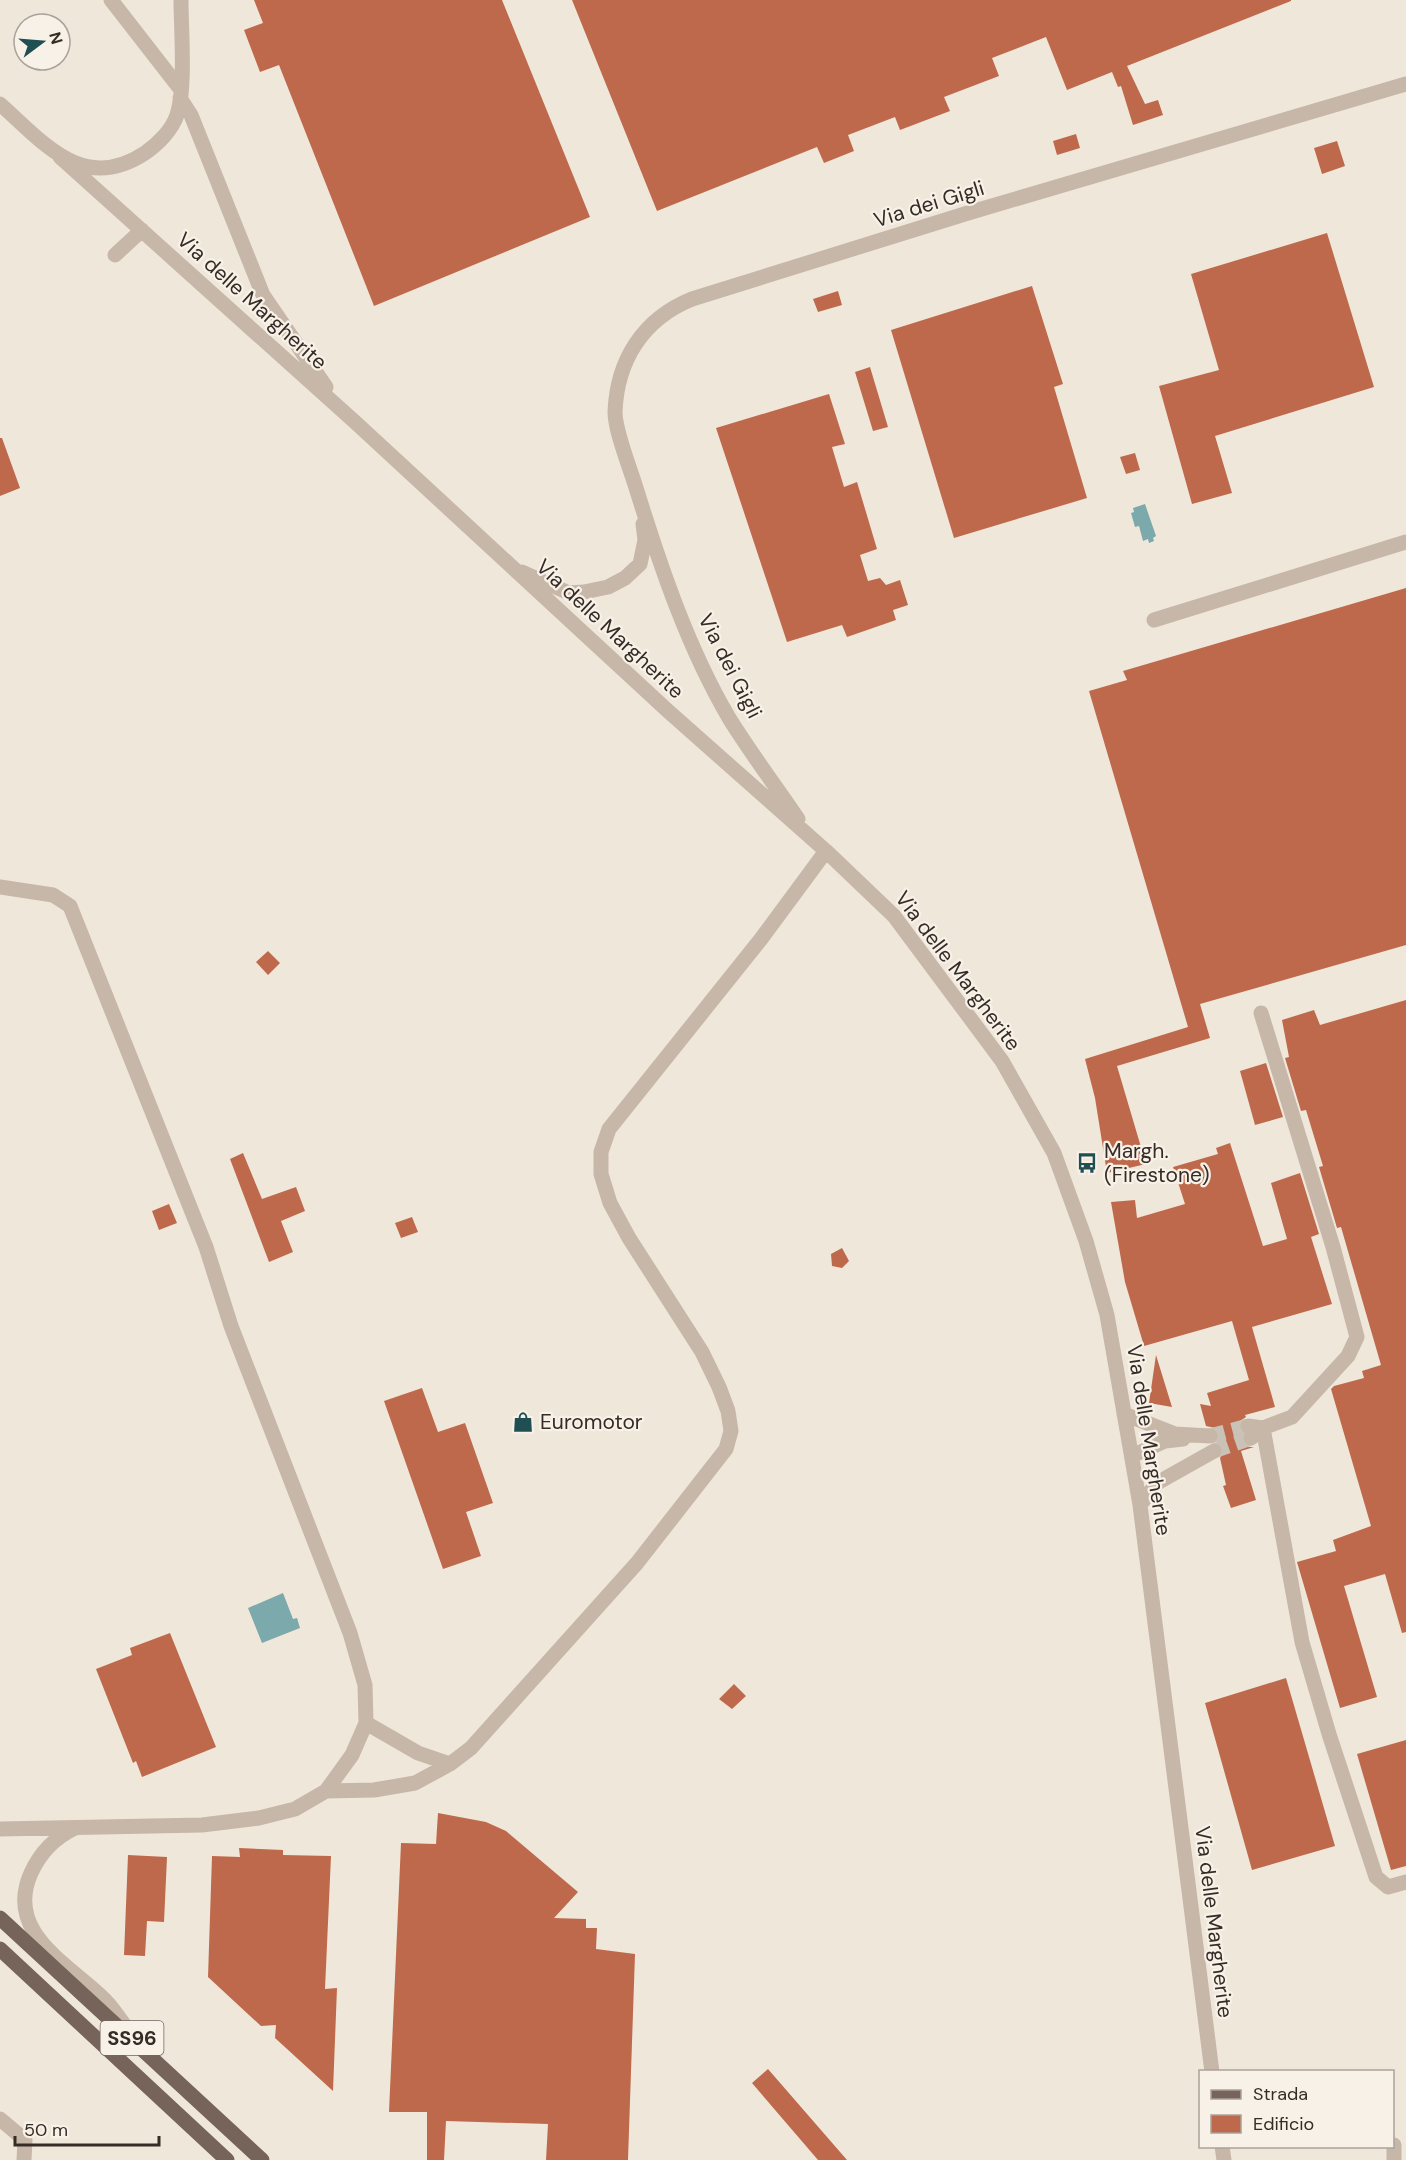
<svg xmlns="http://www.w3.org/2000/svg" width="1406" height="2160" viewBox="0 0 1406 2160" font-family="'DM Sans',sans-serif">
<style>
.water{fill:#7ca9ab}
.building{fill:#be694b}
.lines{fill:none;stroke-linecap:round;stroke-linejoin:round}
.minor-tunnel{stroke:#cbc2b7;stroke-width:15;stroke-dasharray:15 8;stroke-linecap:butt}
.minor{stroke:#c7b7a8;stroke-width:15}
.major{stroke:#76635a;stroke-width:15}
.labels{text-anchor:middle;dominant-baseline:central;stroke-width:4.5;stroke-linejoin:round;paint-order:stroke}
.shield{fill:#f8f1e7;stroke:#706761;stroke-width:1.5}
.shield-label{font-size:20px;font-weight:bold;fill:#352c28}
.street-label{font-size:21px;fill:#352c28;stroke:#f8f1e7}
.poi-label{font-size:21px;fill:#352c28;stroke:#f8f1e7;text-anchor:start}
</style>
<rect width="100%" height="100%" fill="#f0e7db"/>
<path class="water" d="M1145,504l11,32 -3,2 1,3 -5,2 -1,-4 -5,2 -4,-15 -4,1 -4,-14 3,-1 -1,-4z
M283,1593l10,26 4,-1 3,10 -38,15 -14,-35z"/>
<path class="building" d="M254,0h248l88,217 -216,89 -95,-241 -19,7 -16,-42 19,-7z
M572,0h719v1l-164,65 18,38 13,-4 5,15 -30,10 -12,-39 -3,1 -6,-15 -45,18 -21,-53 -54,21 7,18 -55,21 6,14 -50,19 -5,-13 -47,18 6,16 -30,12 -7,-16 -160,64z
M1076,134l4,14 -23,7 -4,-14z
M1337,141l8,25 -23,8 -8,-26z
M1327,233l47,154 -159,49 17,57 -40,11 -33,-118 60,-16 -28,-96z
M1032,286l31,98 -9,3 33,111 -133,40 -63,-208z
M838,291l4,14 -24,7 -5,-13z
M870,367l18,60 -15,4 -18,-59z
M829,394l16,50 -13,3 12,40 13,-5 20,67 -17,6 8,26 12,-3 6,7 14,-5 8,25 -15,5 3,10 -49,17 -5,-12 -55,17 -71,-214z
M0,438h2l18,50 -20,8z
M1135,453l5,17 -14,4 -6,-17z
M1406,588v357l-206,59 10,34 -93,28 29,98 -39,9 -12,-75 -10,-39 103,-32 -99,-336 38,-11 -4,-9z
M268,951l12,12 -12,12 -12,-13z
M1406,1000v632l-4,1 -17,-59 -41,12 33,111 -37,11 -43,-146 39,-11 -3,-11 38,-14 -40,-137 3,-3 30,-8 -2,-7 19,-6 -40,-138 -4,1 -18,-61 4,-1 -17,-56 -5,1 -16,-53 4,-1 -7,-37 32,-10 6,15z
M1266,1063l17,54 -28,8 -15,-54z
M1230,1143l33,103 24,-7 -16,-56 29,-10 19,61 -8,3 21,67 -80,23 23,80 -30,8 1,2 -6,4 -1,8 3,5 1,10 5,3h6l-13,4 15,49 -25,8 -8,-22 3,-1 -6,-27 4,-7 -2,-5 -5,-4 2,-10 -4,-4 -9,-2 -6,-22 11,2 -4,-13 42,-13 -17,-59 -88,25 -19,-64 -14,-80 24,-2 2,18 48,-14 -12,-37 45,-13 -2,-6z
M243,1153l19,46 34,-12 9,24 -24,10 12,31 -24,10 -39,-103z
M169,1204l8,19 -18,7 -7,-19z
M412,1217l6,15 -17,6 -6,-15z
M842,1248l7,13 -7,7 -10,-2 -1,-12z
M1156,1355l16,52 -23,-4z
M422,1388l16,44 27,-9 28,80 -27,9 15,44 -38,13 -59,-168z
M170,1633l46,114 -74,30 -6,-16 -3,2 -37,-94 36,-14 -2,-7z
M1286,1678l49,168 -83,24 -47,-167z
M734,1684l12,12 -14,13 -13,-10z
M1406,1740v126l-15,4 -34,-116z
M438,1813l48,9 20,9 72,61 -24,26 32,1v9h11l-1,21 39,5 -7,206h-82l2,-36 -102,-3 -2,39h-17v-48h-38l12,-269 35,1z
M239,1848l44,2v5l48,1 -6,133 12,-1 -4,103 -58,-53 1,-13 -15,1 -53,-49 4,-121 28,1z
M128,1855l39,2 -3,65 -17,-1 -2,35 -21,-1z
M768,2069l79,91h-29l-66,-77z"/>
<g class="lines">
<path class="minor-tunnel" d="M1210,1436l38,-10
M1214,1451l37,-13"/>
<path class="minor" d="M111,0l70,90
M180,98l11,17 72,180 63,92
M0,104c44,39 83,90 145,49 13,-9 27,-23 32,-38 9,-27 4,-85 4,-115
M60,157l295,265 313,289 158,140 68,65 108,145 52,92 32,88 21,74 33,190 72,567
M115,255l27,-25
M522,572l47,21 15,-1 24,-5 17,-9 15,-14 5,-24 -2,-16
M1154,620l252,-78
M798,819c-23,-34 -48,-67 -69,-101 -41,-70 -68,-150 -92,-227 -6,-21 -22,-59 -22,-79 2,-52 28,-93 77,-113l276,-86 438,-129
M0,887l53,8 17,11 136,341 25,79 119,307 15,52 1,38 -14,32 -26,36 -31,18 -36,9 -57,7 -202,4
M1261,1013l72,234 24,90 -9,19 -56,61 -29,11 39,214 27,92 47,143 12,10 18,-5
M1124,1414l51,20 35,2
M1248,1426l15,2 -12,10
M1132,1456l33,-15 18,-2
M1140,1505l17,-22 57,-32
M450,1764l21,-16 166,-185 89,-114 5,-18 -3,-20 -9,-24 -17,-35 -73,-114 -19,-35 -9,-29v-22l8,-23 152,-190 65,-88
M326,1791l48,-1 41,-7 35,-19 -32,-11 -52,-30
M75,1828c-19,9 -35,25 -44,45 -27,60 38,91 74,127 9,9 17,22 25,33
M0,2119l25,21 -1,20
M1394,2145v15
M1222,2146l2,14"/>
<path class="major" d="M0,1918l262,242
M0,1949l227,211"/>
</g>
<defs>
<g id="bus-bare" transform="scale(1.62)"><path d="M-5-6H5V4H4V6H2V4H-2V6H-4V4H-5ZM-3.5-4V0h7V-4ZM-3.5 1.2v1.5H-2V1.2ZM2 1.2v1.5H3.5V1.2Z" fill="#204f53" stroke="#f8f1e7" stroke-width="2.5" paint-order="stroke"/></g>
<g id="shop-bare" transform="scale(1.62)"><path d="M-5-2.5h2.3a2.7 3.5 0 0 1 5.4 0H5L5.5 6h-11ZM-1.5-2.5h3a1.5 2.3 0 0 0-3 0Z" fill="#204f53" stroke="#f8f1e7" stroke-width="2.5" paint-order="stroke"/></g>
</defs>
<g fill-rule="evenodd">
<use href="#bus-bare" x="1087" y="1163"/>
<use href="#shop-bare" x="523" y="1422"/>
</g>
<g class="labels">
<rect class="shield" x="100.5" y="2021" width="63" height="34" rx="4.5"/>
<g class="shield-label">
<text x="132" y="2038">SS96</text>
</g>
<g class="street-label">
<text transform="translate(929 204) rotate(-17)">Via dei Gigli</text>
<text transform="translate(252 301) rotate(42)">Via delle Margherite</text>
<text transform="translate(610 629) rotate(43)">Via delle Margherite</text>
<text transform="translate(730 666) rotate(63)">Via dei Gigli</text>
<text transform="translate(958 971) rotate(53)">Via delle Margherite</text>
<text transform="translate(1149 1440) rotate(81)">Via delle Margherite</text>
<text transform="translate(1214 1922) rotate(83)">Via delle Margherite</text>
</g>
<g class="poi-label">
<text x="1104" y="1151">Margh.<tspan x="1104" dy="24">(Firestone)</tspan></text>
<text x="540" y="1422">Euromotor</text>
</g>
</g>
<rect x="1199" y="2070" width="195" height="78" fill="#f8f1e7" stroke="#aaa29b" stroke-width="1.5"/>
<rect x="1211" y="2090" width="30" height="9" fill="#76635a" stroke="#aaa29b" stroke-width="1.5"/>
<text x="1253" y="2100" font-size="18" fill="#352c28">Strada</text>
<rect x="1211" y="2115" width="30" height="18" fill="#be694b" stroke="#aaa29b" stroke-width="1.5"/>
<text x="1253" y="2130" font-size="18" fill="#352c28">Edificio</text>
<g transform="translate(42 42) rotate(74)"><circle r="28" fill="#f8f1e7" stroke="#aaa29b" stroke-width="1.5"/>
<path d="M0-4.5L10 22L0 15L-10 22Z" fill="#204f53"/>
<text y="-9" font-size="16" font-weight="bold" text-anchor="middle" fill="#352c28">N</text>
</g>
<path d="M15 2136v9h144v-9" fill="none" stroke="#352c28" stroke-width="3"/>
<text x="24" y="2136" font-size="18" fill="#352c28" stroke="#f8f1e7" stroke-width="4.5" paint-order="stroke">50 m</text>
</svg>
